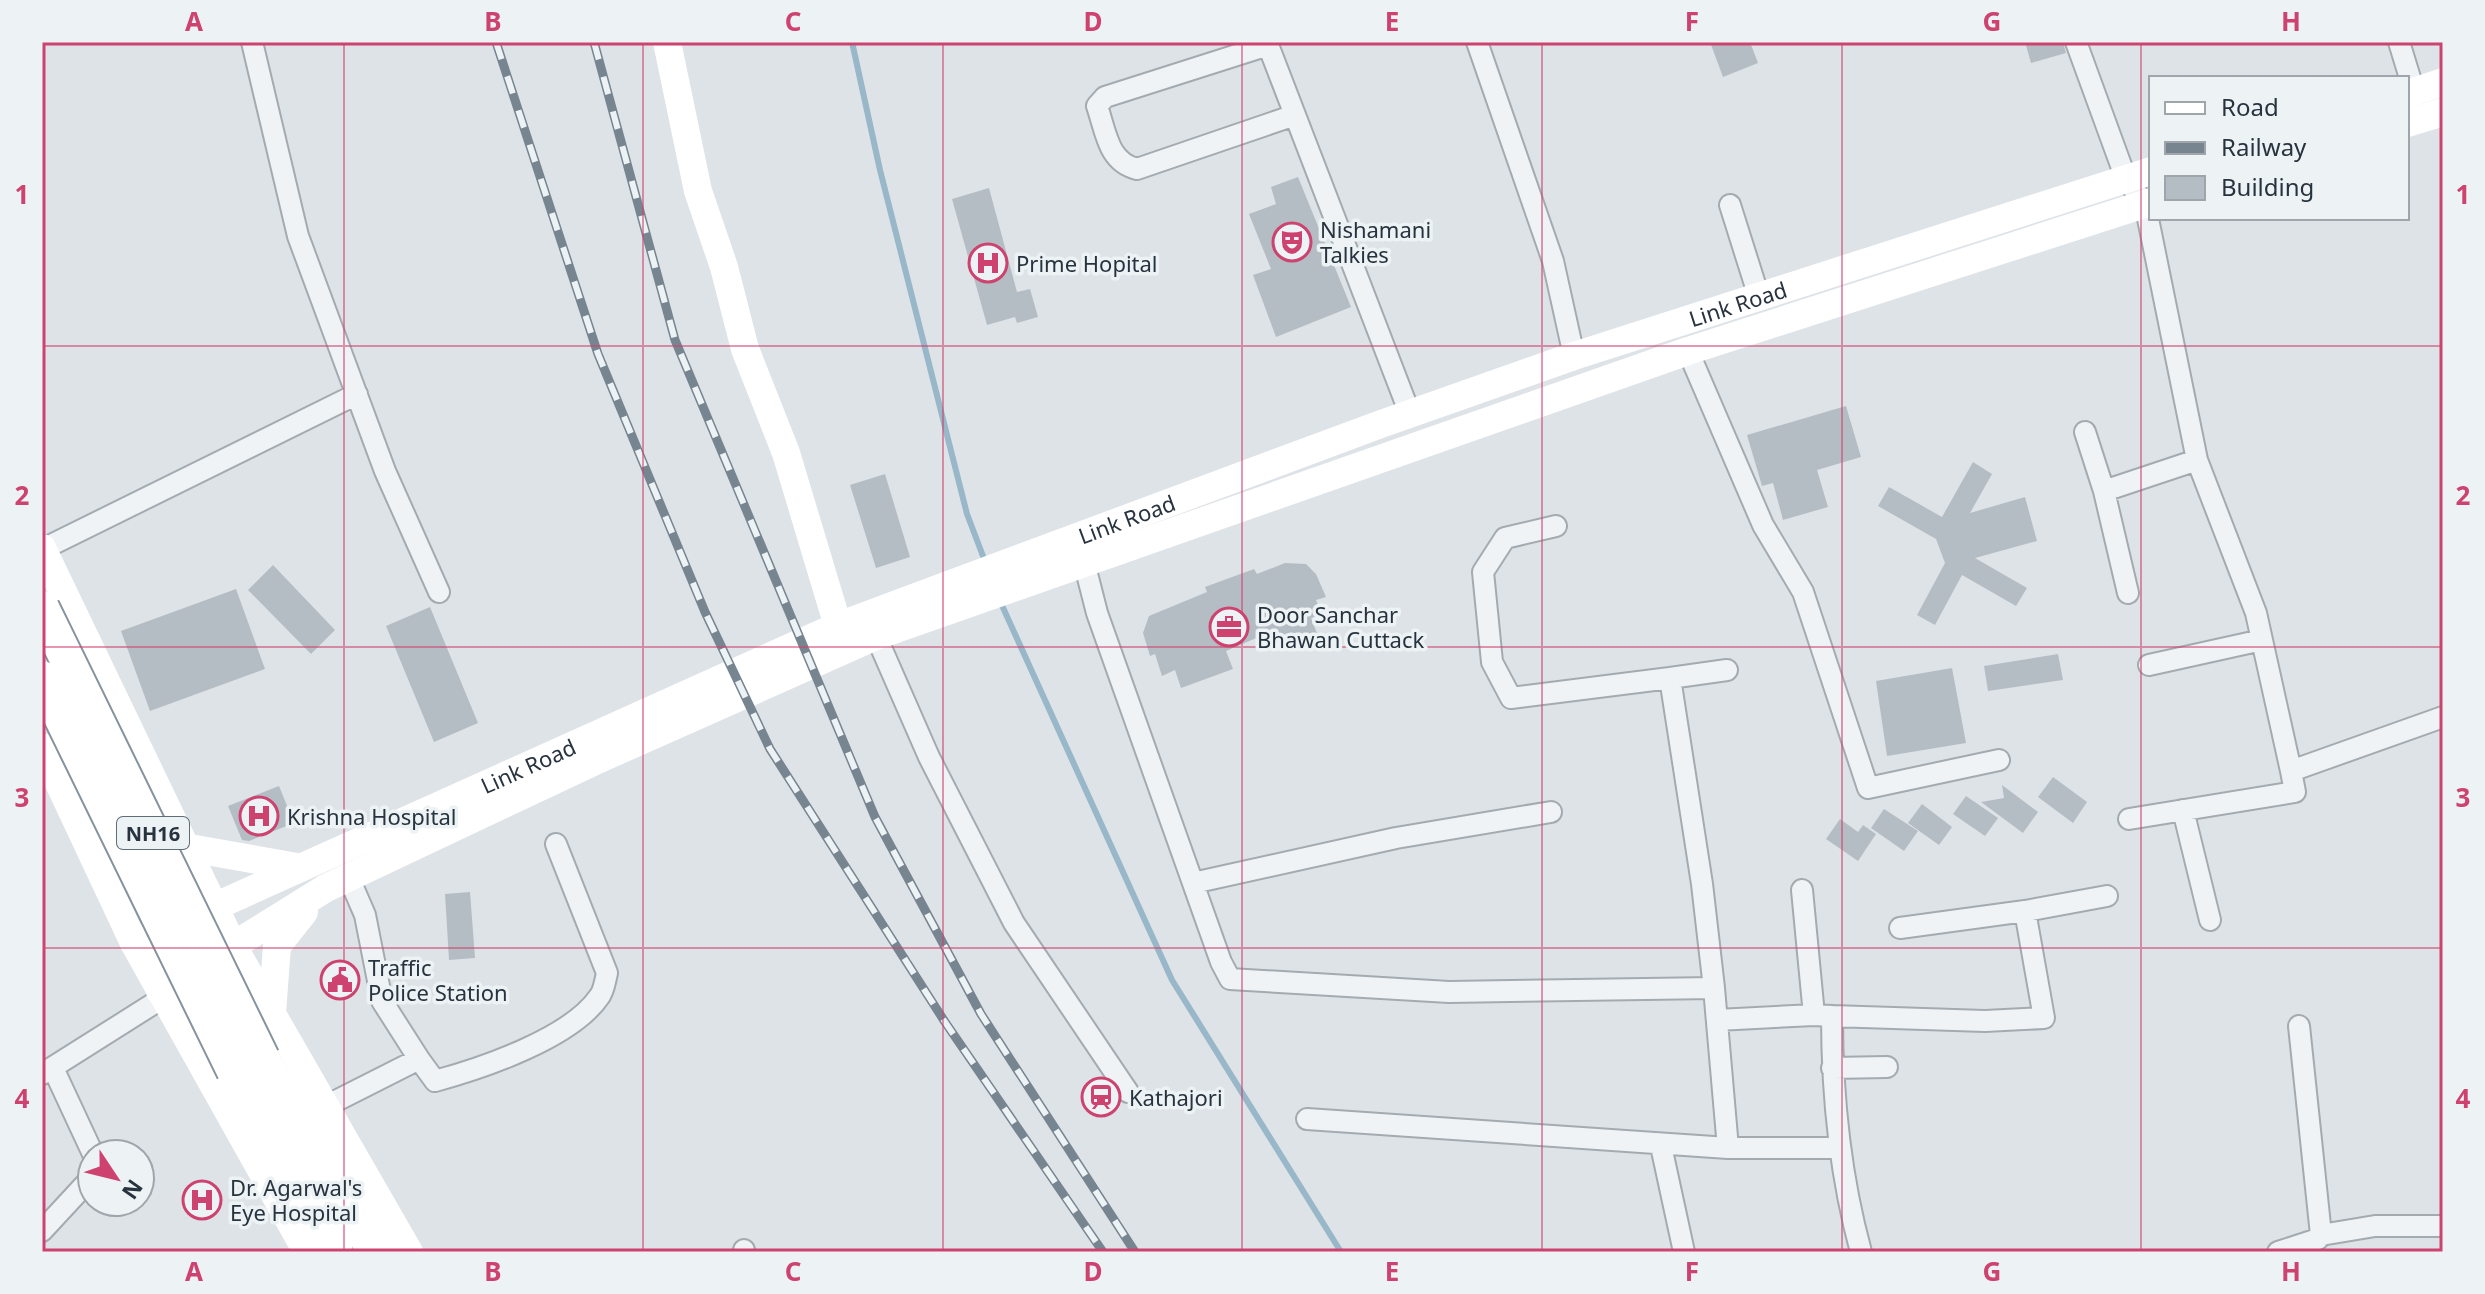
<svg xmlns="http://www.w3.org/2000/svg" width="2485" height="1294" viewBox="0 0 2485 1294" font-family="'Noto Sans',sans-serif">
<style>
.lines{fill:none;stroke-linecap:round;stroke-linejoin:round}
.stream{stroke:#98b7c8;stroke-width:6}
.building{fill:#b5bdc4}
.street-casing{stroke:#a3abb1;stroke-width:24}
.highway-casing{stroke:#85939e;stroke-width:38}
.street{stroke:#f0f3f6;stroke-width:20}
.secondary{stroke:#fff;stroke-width:28}
.highway{stroke:#fff;stroke-width:34}
.rail-casing{stroke:#778591;stroke-width:9}
.rail{stroke:#edf2f5;stroke-width:6;stroke-dasharray:18;stroke-linecap:butt}
.highway-bridge-casing{stroke:#85939e;stroke-width:38;stroke-linecap:butt}
.highway-bridge{stroke:#fff;stroke-width:34}
.grid{fill:none;stroke:#cd426e;stroke-width:2;stroke-opacity:0.55}
.labels{text-anchor:middle;dominant-baseline:central;stroke-width:7;stroke-linejoin:round;paint-order:stroke}
.shield{fill:#edf2f5;stroke:#626c75;stroke-width:2}
.shield-label{font-size:20px;font-weight:bold;fill:#27333e}
.poi-label{font-size:22px;fill:#27333e;stroke:#edf2f5;text-anchor:start}
.street-label{font-size:22px;fill:#27333e;stroke:#edf2f5}
.neatline{fill:none;stroke:#cd426e;stroke-width:3}
.grid-label{font-size:26px;text-anchor:middle;font-weight:bold;fill:#cd426e}
</style>
<rect width="100%" height="100%" fill="#dee3e7"/>
<g class="lines">
<path class="stream" d="M852,42l28,128 87,344 19,50
M1000,601l172,379 169,272"/>
</g>
<path class="building" d="M1710,42h40l8,21 -35,14z
M2025,42h38l3,11 -35,10z
M1298,177l53,130 -75,30 -23,-62 18,-6 -22,-55 27,-10 -5,-17z
M989,188l28,104 13,-3 8,28 -21,6 -2,-6 -28,8 -35,-126z
M1846,406l15,51 -44,13 11,37 -45,13 -10,-37 -11,3 -15,-51z
M1973,462l19,12 -22,39 55,-16 12,44 -62,17 52,30 -11,18 -54,-31 -27,50 -18,-10 28,-52 -9,-24 -58,-33 11,-19 53,30z
M885,474l25,83 -34,11 -26,-83z
M1285,563l21,1 10,10 10,23 -10,3 6,15 -11,3 7,18 -37,14 -6,-20 -49,21 7,18 -52,19 -6,-18 -13,6 -7,-22 -5,2 -7,-23 6,-17 58,-24 -2,-5 49,-18 3,5z
M273,565l62,65 -24,24 -63,-64z
M236,589l29,80 -115,42 -29,-80z
M430,607l48,116 -44,19 -48,-116z
M2058,654l5,26 -75,11 -4,-25z
M1952,668l14,75 -79,13 -11,-75z
M2053,777l34,25 -14,21 -35,-26z
M2002,785l36,27 -15,21 -42,-31 23,-4z
M279,786l15,37 -45,18 -7,-1 -14,-34z
M1966,796l32,22 -13,18 -32,-22z
M1922,804l30,23 -13,18 -31,-22z
M1884,809l34,22 -14,20 -33,-23z
M1840,819l18,13 5,-7 13,9 -18,27 -32,-22z
M470,892l5,66 -26,2 -4,-66z"/>
<g class="lines">
<g class="street-casing">
<path id="street" d="M252,42l46,194 87,235 54,121
M1477,42l76,219 21,95
M2076,42l50,137 19,25 52,256 59,153 35,158 152,-54
M2399,42l15,49
M1295,115l-158,54c-29,-7 -31,-37 -40,-63l8,-9 157,-50 8,3 140,364
M1730,205l29,92
M1688,351l75,174 40,67 65,196 131,-28
M2085,432l19,59
M1556,526l-51,12 -22,34 9,90 19,36 159,-20
M43,549l314,-155
M1084,562l13,51 124,349 9,17 219,13 265,-4 14,160 -421,-29
M2128,593l-24,-102 93,-31
M876,636l53,121 85,166 114,169
M2149,665l113,-25
M2183,810l27,110
M2129,819l166,-27 -4,-21
M1193,883l203,-45 155,-26
M1802,890l12,125 18,1
M1900,928l125,-17
M1714,988l-12,-104 -32,-206 57,-8
M1717,1020l97,-5
M2299,1026l22,209
M419,1059l16,22c48,-13 136,-43 164,-84 5,-6 6,-16 8,-24l-51,-129
M53,1068l40,86
M1832,1068l55,-1
M42,1074l122,-77
M326,1106l93,-47 -37,-58 -17,-86 -16,-37
M1661,1146l23,106
M1728,1148h112
M42,1231l50,-54
M744,1252v-2
M1861,1252c-21,-77 -29,-156 -29,-236l153,5 59,-3 -19,-107 82,-15
M2278,1252l40,-13 3,-4 54,-9h68"/>
</g>
<g class="highway-casing">
<path id="highway" d="M262,1058l113,194
M234,1071l102,181"/>
</g>
<use href="#street" class="street"/>
<g class="secondary">
<path d="M667,42l31,149 26,76 21,82 41,104 52,173"/>
<path d="M2407,94l36,-12"/>
<path d="M2407,123l36,-11"/>
<path d="M42,548l192,400 175,304"/>
<path d="M42,747l92,196 173,309"/>
<path d="M184,847l113,20"/>
<path id="s1" d="M134,943l704,-317 543,-202 193,-68 577,-185"/>
<path d="M160,991l166,-103 269,-127 281,-125 812,-285 463,-149"/>
<path d="M272,1013l5,-67 27,-34"/>
</g>
<use href="#highway" class="highway"/>
<g class="rail-casing">
<path id="rail" d="M496,42l102,312 107,258 65,137 175,273 158,230
M594,42l81,298 200,477 106,197 154,238"/>
</g>
<use href="#rail" class="rail"/>
<g class="highway-bridge-casing">
<path id="highway-bridge" d="M42,608l220,450
M42,678l192,393"/>
</g>
<use href="#highway-bridge" class="highway-bridge"/>
</g>
<path class="grid" d="M344,42v1210M643,42v1210M943,42v1210M1242,42v1210M1542,42v1210M1842,42v1210M2141,42v1210M42,346h2401M42,647h2401M42,948h2401"/>
<defs>
<g id="theatre-ring" transform="scale(2)"><circle r="9.5" fill="#edf2f5" stroke="#cd426e" stroke-width="1.5"/><path d="M-5-5.5Q0-4 5-5.5V0Q5 5 0 6Q-5 5-5 0ZM-3.3-2.5H-1v1.5H-3.3ZM1-2.5H3.3v1.5H1ZM-2.8 1Q0 5.5 2.8 1Z" fill="#cd426e"/></g>
<g id="hospital-ring" transform="scale(2)"><circle r="9.5" fill="#edf2f5" stroke="#cd426e" stroke-width="1.5"/><path d="M-5-5h3v3.5h4V-5h3V5h-3V1.5h-4V5h-3Z" fill="#cd426e"/></g>
<g id="office-ring" transform="scale(2)"><circle r="9.5" fill="#edf2f5" stroke="#cd426e" stroke-width="1.5"/><path d="M-6-3h4V-5.5h4V-3h4V5H-6ZM-1-4.5V-3h2v-1.5ZM-6 0V1H6V0Z" fill="#cd426e"/></g>
<g id="civic-ring" transform="scale(2)"><circle r="9.5" fill="#edf2f5" stroke="#cd426e" stroke-width="1.5"/><path d="M-.6-6.5H3V-4.5H.6V-3L4-1V1h2V6H-6V1h2V-1L-.6-3ZM-1.2 2.5V6h2.4V2.5Z" fill="#cd426e"/></g>
<g id="station-ring" transform="scale(2)"><circle r="9.5" fill="#edf2f5" stroke="#cd426e" stroke-width="1.5"/><path d="M-3-6H3Q5-6 5-4V2Q5 4 3 4L4.5 6H3L1.5 4h-3L-3 6H-4.5L-3 4Q-5 4-5 2V-4Q-5-6-3-6ZM-3.5-4v3h7v-3ZM-3.5 1v1.5H-2V1ZM2 1v1.5H3.5V1Z" fill="#cd426e"/></g>
</defs>
<g fill-rule="evenodd">
<use href="#theatre-ring" x="1292" y="242"/>
<use href="#hospital-ring" x="988" y="263"/>
<use href="#office-ring" x="1229" y="627"/>
<use href="#hospital-ring" x="259" y="816"/>
<use href="#civic-ring" x="340" y="980"/>
<use href="#station-ring" x="1101" y="1097"/>
<use href="#hospital-ring" x="202" y="1200"/>
</g>
<g class="labels">
<rect class="shield" x="117" y="817" width="72" height="32" rx="6"/>
<g class="shield-label">
<text x="153" y="833">NH16</text>
</g>
<g class="poi-label">
<text x="1320" y="229">Nishamani<tspan x="1320" dy="25">Talkies</tspan></text>
<text x="1016" y="263">Prime Hopital</text>
<text x="1257" y="614">Door Sanchar<tspan x="1257" dy="25">Bhawan Cuttack</tspan></text>
<text x="287" y="816">Krishna Hospital</text>
<text x="368" y="967">Traffic<tspan x="368" dy="25">Police Station</tspan></text>
<text x="1129" y="1097">Kathajori</text>
<text x="230" y="1187">Dr. Agarwal's<tspan x="230" dy="25">Eye Hospital</tspan></text>
</g>
<g class="street-label">
<text stroke="none"><textPath href="#s1" startOffset="1728">Link Road</textPath></text>
<text stroke="none"><textPath href="#s1" startOffset="1080">Link Road</textPath></text>
<text stroke="none"><textPath href="#s1" startOffset="432">Link Road</textPath></text>
</g>
</g>
<rect width="2485" height="1294" fill="none" stroke="#edf2f5" stroke-width="88"/>
<rect x="2149" y="76" width="260" height="144" fill="#edf2f5" stroke="#9ea6ac" stroke-width="2"/>
<rect x="2165" y="102" width="40" height="12" fill="#ffffff" stroke="#9ea6ac" stroke-width="2"/>
<text x="2221" y="116" font-size="24" fill="#27333e">Road</text>
<rect x="2165" y="142" width="40" height="12" fill="#778591" stroke="#9ea6ac" stroke-width="2"/>
<text x="2221" y="156" font-size="24" fill="#27333e">Railway</text>
<rect x="2165" y="176" width="40" height="24" fill="#b5bdc4" stroke="#9ea6ac" stroke-width="2"/>
<text x="2221" y="196" font-size="24" fill="#27333e">Building</text>
<g transform="translate(116 1178) rotate(125)"><circle r="38" fill="#edf2f5" stroke="#9ea6ac" stroke-width="2"/>
<path d="M0-6L14 30L0 20L-14 30Z" fill="#cd426e"/>
<text y="-12" font-size="22" font-weight="bold" text-anchor="middle" fill="#27333e">N</text>
</g>
<rect x="44" y="44" width="2397" height="1206" class="neatline"/>
<g class="grid-label">
<text x="194" y="31">A</text>
<text x="493" y="31">B</text>
<text x="793" y="31">C</text>
<text x="1093" y="31">D</text>
<text x="1392" y="31">E</text>
<text x="1692" y="31">F</text>
<text x="1992" y="31">G</text>
<text x="2291" y="31">H</text>
<text x="22" y="204">1</text>
<text x="2463" y="204">1</text>
<text x="22" y="505">2</text>
<text x="2463" y="505">2</text>
<text x="22" y="807">3</text>
<text x="2463" y="807">3</text>
<text x="22" y="1108">4</text>
<text x="2463" y="1108">4</text>
<text x="194" y="1281">A</text>
<text x="493" y="1281">B</text>
<text x="793" y="1281">C</text>
<text x="1093" y="1281">D</text>
<text x="1392" y="1281">E</text>
<text x="1692" y="1281">F</text>
<text x="1992" y="1281">G</text>
<text x="2291" y="1281">H</text>
</g>
</svg>
